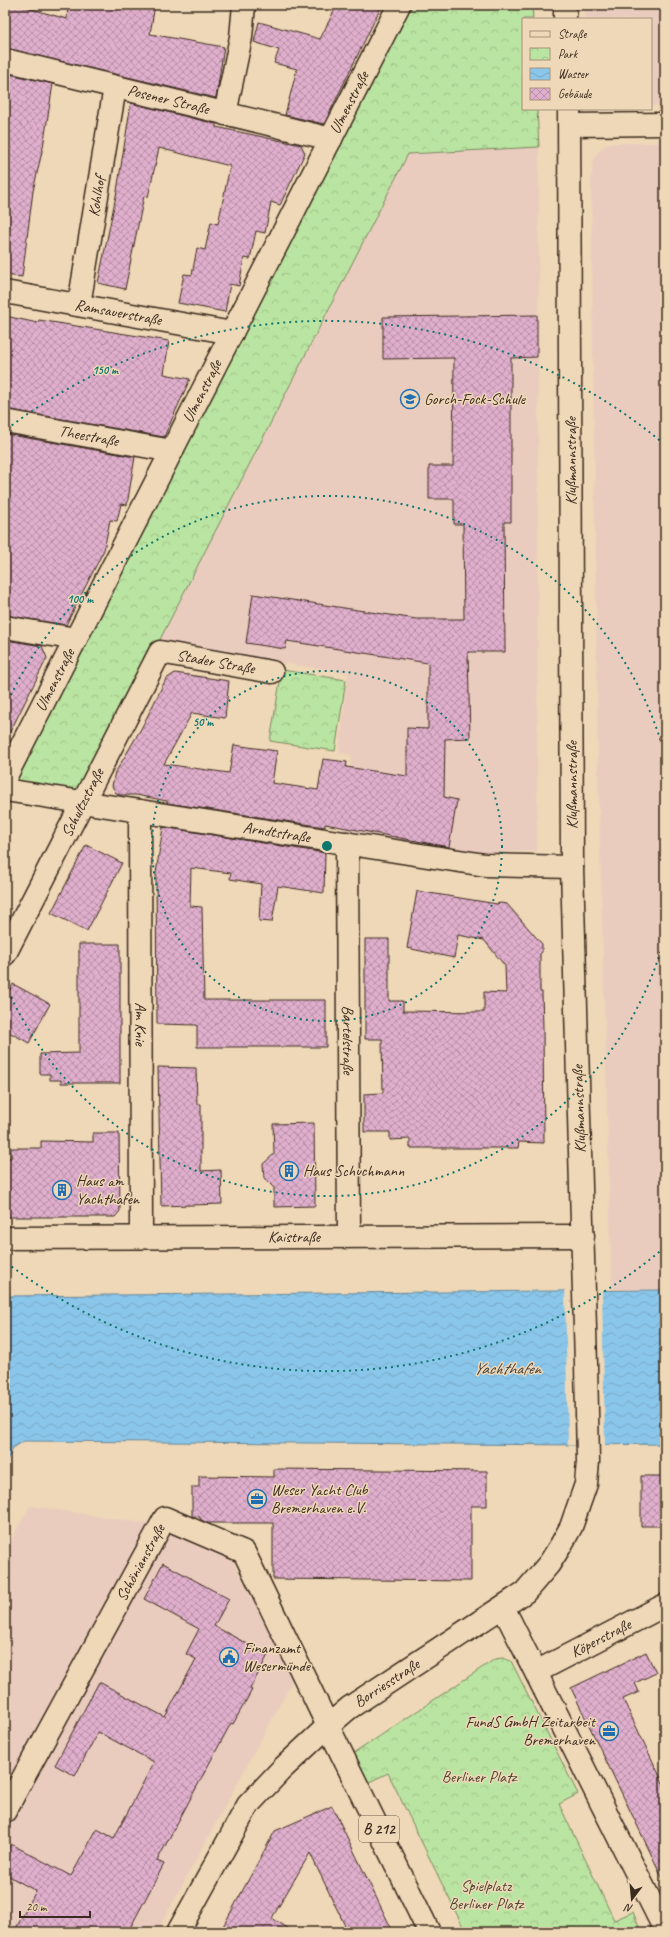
<svg xmlns="http://www.w3.org/2000/svg" width="670" height="1937" viewBox="0 0 670 1937" font-family="Caveat,sans-serif">
<style>
.built{fill:#eaccbe}
.park{fill:url(#park-crowns);stroke:#7a8760}
.water{fill:url(#water-waves);stroke:#6a8898}
.pier{fill:#eed8b7}
.building{fill:url(#building-cross-hatch);stroke:#3b2a1e}
.lines{fill:none;stroke-linecap:round;stroke-linejoin:round}
.minor-casing{stroke:#3b2a1e;stroke-width:25}
.major-casing{stroke:#3b2a1e;stroke-width:25}
.minor{stroke:#eed8b7;stroke-width:22}
.major{stroke:#eed8b7;stroke-width:22}
.ring{fill:none;stroke:#0f766e;stroke-width:2;stroke-dasharray:2 4}
.labels{text-anchor:middle;dominant-baseline:central;stroke-width:3;stroke-linejoin:round;paint-order:stroke}
.shield{fill:#eed8b7;stroke:#715e4c;stroke-width:1}
.shield-label{font-size:15px;font-weight:bold;fill:#3b2a1e}
.street-label{font-size:16px;fill:#3b2a1e;stroke:#eed8b7}
.poi-label{font-size:16px;fill:#3b2a1e;stroke:#eed8b7;text-anchor:start}
.park-label{font-size:16px;fill:#4e4632;stroke:#eed8b7}
.water-label{font-size:17px;font-style:italic;fill:#47413d;stroke:#eed8b7}
.centre{fill:#0f766e;stroke:#eed8b7;stroke-width:2}
.ring-label{font-size:12px;text-anchor:middle;font-weight:bold;fill:#0f766e;stroke:#eed8b7;stroke-width:3;stroke-linejoin:round;paint-order:stroke}
</style>
<defs>
<pattern id="park-crowns" width="20" height="18" patternUnits="userSpaceOnUse"><rect width="20" height="18" fill="#bae4a1"/><path d="M2 6a3 3 0 1 1 6 0M12 15a3 3 0 1 1 6 0" fill="none" stroke="#a1c48a"/></pattern>
<pattern id="water-waves" width="16" height="10" patternUnits="userSpaceOnUse"><rect width="16" height="10" fill="#8ac6ea"/><path d="M0 5q4-4 8 0t8 0" fill="none" stroke="#78aac8"/></pattern>
<pattern id="building-cross-hatch" width="8" height="8" patternUnits="userSpaceOnUse"><rect width="8" height="8" fill="#e0afcd"/><path d="M0 0l8 8M0 8l8-8" fill="none" stroke="#b78fa6"/></pattern>
</defs>
<rect width="100%" height="100%" fill="#eed8b7"/>
<filter id="ink" filterUnits="userSpaceOnUse"><feTurbulence type="fractalNoise" baseFrequency=".025" numOctaves="2"/><feDisplacementMap in="SourceGraphic" scale="8" xChannelSelector="R" yChannelSelector="G"/><feConvolveMatrix kernelMatrix="1 2 1 2 8 2 1 2 1" color-interpolation-filters="sRGB"/></filter>
<g filter="url(#ink)">
<path class="built" d="M584,5h81v100l-14,1v-87h-66z
M616,143h49v1147l-53,1 -14,-518 -7,-593 2,-18 5,-10 8,-7z
M539,147l-2,704 -66,3 -129,-22 10,-77 -13,-2 9,-80 -191,-29 251,-491z
M30,1506l115,17 86,34 62,123 -136,252h-152v-381z"/>
<path class="park" d="M412,5h120l1,14h-10v90h14l2,38 -131,7 -327,640 -72,-10z
M282,670l64,10 -11,71 -65,-10z
M503,1658l8,3 67,133 -19,10 55,116 19,-8 8,20h-177l1,-1 -77,-158 -21,10 -14,-29 142,-95z"/>
<path class="water" d="M665,1290v154l-80,1 -561,-4 -11,7 -8,16v-168z"/>
<path class="pier" d="M565,1289h37l3,156h-37z"/>
<path class="building" d="M5,5h12l50,14 1,-14h87l-5,29 74,13 -8,51 -211,-50z
M337,5h45l-58,119 -39,-9 12,-46 -23,-6 5,-13 -25,-8 5,-20 61,17z
M5,73l48,11 -10,63 -10,44 -11,86 -17,-2v-135l4,-21 -4,-1z
M131,103l85,21v3l85,18 4,8 -25,52 -9,-3 -6,31 -9,-2 -6,28 -6,-1 -5,28 -9,-2 -5,28 -47,-9 6,-29 8,1 5,-27 8,2 6,-28 7,2 12,-58 -71,-18 -11,49 -4,-1 -19,93 -27,-6 19,-92z
M537,315v42l-26,1v164h-7l1,130h-37l2,86 -25,1 -1,58 13,3 -8,47 -124,-23v3l-158,-24v-2l-31,-6h-15l-5,-2 -4,-7 3,-14 3,-4 24,-41 24,-48 9,-6 54,8 -4,37 -33,-5 -28,51 65,9 5,-28 43,6 -5,32 46,7 5,-31 24,3 -1,5 61,9v-48l21,1v-66l-141,-22 -2,8 -39,-6 7,-49 163,25h48l-1,-95h-9v-25h-25v-33h24l1,-108 -71,1v-42z
M5,316l33,7 1,-3 130,21 -5,33 26,5 -26,58 -159,-28z
M5,434l130,23 -8,48 -6,-1 -4,17 -7,-1 -6,30 -38,75 -61,-10z
M5,640l37,6 5,12 -42,84z
M163,827l162,26 -1,40 -46,-7 -6,36 -13,-1 2,-37 -31,-5 1,-6 -40,-5 -1,38 12,1 2,93h122v47h-129v-22l-40,-1 -1,-151z
M86,845l36,18 -35,68 -36,-18z
M417,891l80,13 3,-1 7,1 35,40v8l-2,2v38h2l1,36 1,115 -25,-1 -1,6h-108v-9l-20,1v-8h-26v-38l19,-1 -1,-54h-17v-100h24v62h14v10l81,1v-20l22,1 -1,-27 -21,-26 -26,-5 -4,23 -47,-10z
M79,944h41v139h-59v-3h-11v-6h-10v-20l39,-1z
M13,984l37,20 -21,39 -24,-13v-32z
M158,1067l38,1 1,36h4v67l20,-1 1,34 -61,2z
M314,1123l1,83 -41,1v-19l-10,-10 -1,-14 11,-10 -1,-30z
M93,1133h26l1,78 -5,6h-110v-59h6v-10h30v-7l52,1z
M274,1469l213,2v35h-16v75l-198,-2v-56h-66l-7,-4v-2l-8,-1v-29h7v-11l75,1z
M641,1476h24v50h-24z
M163,1563l66,36 -15,27 54,29 -18,34 2,1 -19,34 -2,-1 -74,138 7,3 -36,68h-114l22,-41 -31,-17v-19l6,-11 60,32 26,-47 17,9 40,-76 -56,-30 -23,44 -20,-11 44,-83 66,35 31,-58 -10,-5 13,-25 -55,-30z
M646,1652l10,21 -21,10 4,9 -16,7 42,88v96l-94,-195z
M332,1806l61,126h-45l-38,-79 -38,65 22,14h-74l55,-101z"/>
<g class="lines">
<g class="minor-casing">
<g id="minor">
<path d="M565,5v14"/>
<path id="s1" d="M5,60l326,79"/>
<path d="M225,114l16,-77 3,-32"/>
<path d="M570,125l95,-1"/>
<path id="s2" d="M5,292l227,41"/>
<path id="s3" d="M79,305l36,-218"/>
<path id="s4" d="M5,421l167,30"/>
<path d="M5,627l71,12"/>
<path id="s5" d="M5,778l394,-773"/>
<path id="s6" d="M5,790l480,75 87,2"/>
<path id="s7" d="M140,811l1,426"/>
<path id="s8" d="M347,843l2,393"/>
<path id="s9" d="M5,954l155,-302 112,20"/>
<path id="s10" d="M5,1238l578,-2"/>
<path d="M503,1607l162,323"/>
<path id="s11" d="M536,1672l129,-67"/>
<path id="s12" d="M5,1811l160,-293 79,34 84,174 21,-18 176,-116 24,-28 12,-19 10,-18 15,-43 2,-23 -2,-97 -14,-497 -3,-758"/>
</g>
</g>
<g class="major-casing">
<path id="major" d="M178,1932l70,-127 34,-36 46,-43 101,206"/>
</g>
<use href="#minor" class="minor"/>
<use href="#major" class="major"/>
</g>
</g>
<g class="ring">
<circle cx="327" cy="846" r="175"/>
<path d="M664 940A350 350 0 0 1 6 986M6 706A350 350 0 0 1 664 752"/>
<path d="M664 1248A525 525 0 0 1 7 1263M7 429A525 525 0 0 1 664 444"/>
</g>
<defs>
<g id="school-ring" transform="scale(1)"><circle r="9.5" fill="#eed8b7" stroke="#1f6fb2" stroke-width="1.5"/><path d="M0-5L7-2L0 1L-7-2ZM-4 1L0 2.5L4 1V4Q0 6-4 4Z" fill="#1f6fb2"/></g>
<g id="building-ring" transform="scale(1)"><circle r="9.5" fill="#eed8b7" stroke="#1f6fb2" stroke-width="1.5"/><path d="M-4-6H4V6H1V3H-1V6H-4ZM-2.5-4.3h1.7v1.8h-1.7ZM.8-4.3h1.7v1.8H.8ZM-2.5-1h1.7V.8h-1.7ZM.8-1h1.7V.8H.8Z" fill="#1f6fb2"/></g>
<g id="office-ring" transform="scale(1)"><circle r="9.5" fill="#eed8b7" stroke="#1f6fb2" stroke-width="1.5"/><path d="M-6-3h4V-5.5h4V-3h4V5H-6ZM-1-4.5V-3h2v-1.5ZM-6 0V1H6V0Z" fill="#1f6fb2"/></g>
<g id="civic-ring" transform="scale(1)"><circle r="9.5" fill="#eed8b7" stroke="#1f6fb2" stroke-width="1.5"/><path d="M-.6-6.5H3V-4.5H.6V-3L4-1V1h2V6H-6V1h2V-1L-.6-3ZM-1.2 2.5V6h2.4V2.5Z" fill="#1f6fb2"/></g>
</defs>
<g fill-rule="evenodd">
<use href="#school-ring" x="410" y="399"/>
<use href="#building-ring" x="289" y="1171"/>
<use href="#building-ring" x="62" y="1190"/>
<use href="#office-ring" x="257" y="1499"/>
<use href="#civic-ring" x="229" y="1657"/>
<use href="#office-ring" x="609" y="1731"/>
</g>
<g class="labels">
<rect class="shield" x="359" y="1816" width="40" height="26" rx="3"/>
<g class="shield-label">
<text x="379" y="1829">B 212</text>
</g>
<g class="street-label">
<text stroke="none"><textPath href="#s1" startOffset="168">Posener Straße</textPath></text>
<text stroke="none"><textPath href="#s5" startOffset="758">Ulmenstraße</textPath></text>
<text stroke="none"><textPath href="#s3" startOffset="110">Kohlhof</textPath></text>
<text stroke="none"><textPath href="#s2" startOffset="115">Ramsauerstraße</textPath></text>
<text stroke="none"><textPath href="#s5" startOffset="434">Ulmenstraße</textPath></text>
<text stroke="none"><textPath href="#s4" startOffset="85">Theestraße</textPath></text>
<text transform="translate(571 461) rotate(-90)">Klußmannstraße</text>
<text stroke="none"><textPath href="#s9" startOffset="396">Stader Straße</textPath></text>
<text stroke="none"><textPath href="#s5" startOffset="110">Ulmenstraße</textPath></text>
<text transform="translate(572 785) rotate(-90)">Klußmannstraße</text>
<text stroke="none"><textPath href="#s9" startOffset="170">Schultzstraße</textPath></text>
<text stroke="none"><textPath href="#s6" startOffset="275">Arndtstraße</textPath></text>
<text stroke="none"><textPath href="#s7" startOffset="213">Am Knie</textPath></text>
<text stroke="none"><textPath href="#s8" startOffset="197">Bartelstraße</textPath></text>
<text transform="translate(579 1109) rotate(-92)">Klußmannstraße</text>
<text stroke="none"><textPath href="#s10" startOffset="289">Kaistraße</textPath></text>
<text stroke="none"><textPath href="#s12" startOffset="283">Schönianstraße</textPath></text>
<text stroke="none"><textPath href="#s11" startOffset="73">Köperstraße</textPath></text>
<text stroke="none"><textPath href="#s12" startOffset="686">Borriesstraße</textPath></text>
</g>
<g class="poi-label">
<text x="424" y="399">Gorch-Fock-Schule</text>
<text x="303" y="1171">Haus Schuchmann</text>
<text x="76" y="1181">Haus am<tspan x="76" dy="18">Yachthafen</tspan></text>
<text x="271" y="1490">Weser Yacht Club<tspan x="271" dy="18">Bremerhaven e.V.</tspan></text>
<text x="243" y="1648">Finanzamt<tspan x="243" dy="18">Wesermünde</tspan></text>
<text x="595" y="1722" text-anchor="end">FundS GmbH Zeitarbeit<tspan x="595" dy="18">Bremerhaven</tspan></text>
</g>
<g class="park-label">
<text x="479" y="1777">Berliner Platz</text>
<text x="486" y="1886">Spielplatz<tspan x="486" dy="18">Berliner Platz</tspan></text>
</g>
<g class="water-label">
<text x="507" y="1368">Yachthafen</text>
</g>
</g>
<circle cx="327" cy="846" r="6" class="centre"/>
<g class="ring-label">
<text x="105" y="374">150 m</text>
<text x="80" y="603">100 m</text>
<text x="203" y="726">50 m</text>
</g>
<rect width="670" height="1937" fill="none" stroke="#eed8b7" stroke-width="20"/>
<rect x="10" y="10" width="650" height="1917" fill="none" stroke="#3b2a1e" stroke-width="1.5" filter="url(#ink)"/>
<rect x="522" y="18" width="130" height="92" fill="#eed8b7" stroke="#a6927a"/>
<rect x="530" y="31" width="20" height="6" fill="#eed8b7" stroke="#a6927a"/>
<text x="558" y="38" font-size="12" fill="#3b2a1e">Straße</text>
<rect x="530" y="48" width="20" height="12" fill="url(#park-crowns)" stroke="#a6927a"/>
<text x="558" y="58" font-size="12" fill="#3b2a1e">Park</text>
<rect x="530" y="68" width="20" height="12" fill="url(#water-waves)" stroke="#a6927a"/>
<text x="558" y="78" font-size="12" fill="#3b2a1e">Wasser</text>
<rect x="530" y="88" width="20" height="12" fill="url(#building-cross-hatch)" stroke="#a6927a"/>
<text x="558" y="98" font-size="12" fill="#3b2a1e">Gebäude</text>
<g transform="translate(632 1899) rotate(196)" stroke="#eed8b7" stroke-width="3" paint-order="stroke">
<path d="M0-3L7 15L0 10L-7 15Z" fill="#3b2a1e"/>
<text y="-6" font-size="11" font-weight="bold" text-anchor="middle" fill="#3b2a1e">N</text>
</g>
<path d="M20 1911v6h70v-6" fill="none" stroke="#3b2a1e" stroke-width="2"/>
<text x="26" y="1911" font-size="12" fill="#3b2a1e" stroke="#eed8b7" stroke-width="3" paint-order="stroke">20 m</text>
</svg>
